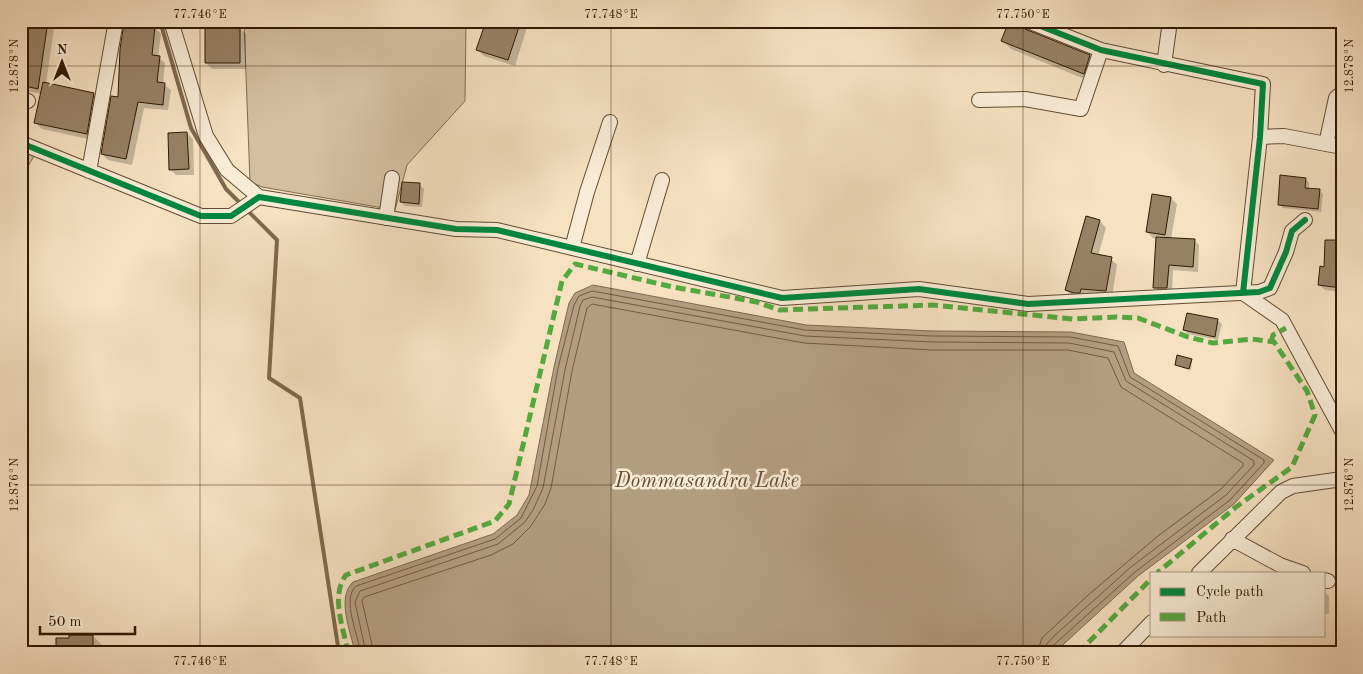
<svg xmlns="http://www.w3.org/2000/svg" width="1363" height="674" viewBox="0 0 1363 674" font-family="'Old Standard TT',serif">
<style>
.green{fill:#d4bfa0;stroke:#826c50}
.water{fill:#b39d80;stroke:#7f684d}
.shadow{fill:#0003}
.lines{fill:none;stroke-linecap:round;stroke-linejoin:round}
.shore{stroke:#725b40;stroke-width:1}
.stream{stroke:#7f684d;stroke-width:4}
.building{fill:#978165;stroke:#301901}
.minor-casing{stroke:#624b31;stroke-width:16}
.minor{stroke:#f9ecd7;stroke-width:14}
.quiet{stroke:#54a940;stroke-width:5;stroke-dasharray:10 5;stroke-linecap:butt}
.cycleway-casing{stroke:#f9ecd7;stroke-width:9}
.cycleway{stroke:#00873e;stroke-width:6}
.ticks{fill:none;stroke:#301901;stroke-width:1;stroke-opacity:0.45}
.labels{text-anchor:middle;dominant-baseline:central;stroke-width:5;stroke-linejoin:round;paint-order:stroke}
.water-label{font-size:21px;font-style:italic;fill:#644e34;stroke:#f9ecd7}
.neatline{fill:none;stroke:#301901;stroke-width:2}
.ticks-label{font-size:12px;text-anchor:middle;fill:#301901}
</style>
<rect width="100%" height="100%" fill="#f6e1c1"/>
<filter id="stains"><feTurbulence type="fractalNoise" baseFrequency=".004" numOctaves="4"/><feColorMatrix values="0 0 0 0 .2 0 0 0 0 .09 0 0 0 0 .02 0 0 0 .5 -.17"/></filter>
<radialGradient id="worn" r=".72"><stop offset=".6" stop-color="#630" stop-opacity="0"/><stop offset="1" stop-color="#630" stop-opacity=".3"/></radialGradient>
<path class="green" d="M244,21h222l-1,80 -58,64 -12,45 -133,-23 -12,-5z
M21,148l14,6 -14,25z"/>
<path class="water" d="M593,285l213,40 126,6 139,1 53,10 10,31 140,87 -40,44 -96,72 -84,77h-699c-4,-21 -19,-55 -2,-71l140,-48 24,-19 12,-20 25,-128 15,-64 6,-10z"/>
<path class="shadow" d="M21,21h34l-9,63 48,10 6,6 -7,40 -51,-11 -7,-6 7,-29 -21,-4z
M487,21h42l-14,45 -31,-10 -6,-6z
M1011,21h9l8,11 61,24 9,8 -6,18 -81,-33 -8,-8z
M155,28l6,6 -3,23 7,6 -2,21 8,6 -3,20 -24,-2 -12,57 -24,-5 -6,-6 17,-55z
M240,28l6,6v35h-34l-6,-6z
M187,133l6,6 1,36h-18l-6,-6z
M1306,179l3,4v6l10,1 4,4 -2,18 -38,-4 -4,-4z
M420,185l4,4 -2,18 -17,-1 -4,-4z
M1171,198l6,6 -6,35 23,1 5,5 -1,27 -25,-2 -1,23 -12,-1 -6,-5 3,-48 -4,-1 -6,-6z
M1100,221l6,7 -8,28 13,3 6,6 -5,32 -40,-1 -6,-6z
M1342,242v50l-17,-2 -6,-5 6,-17z
M1218,321l4,3 -4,16 -30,-6 -4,-4z
M1192,360l-1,10 -15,-6z
M1324,592l5,4v18h-5z
M93,636l17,17h-51l11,-14z"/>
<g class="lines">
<path class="shore" d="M360,653c-1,-19 -19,-53 -4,-67l139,-47 26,-21 16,-32 21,-118 16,-63 5,-9 13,-5 213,39 127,6 138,1 48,9 12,31 134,83v3l-34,37 -95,72 -77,69 -7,7 -1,5
M366,653l-11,-51 5,-11 138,-47 27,-22 8,-12 10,-22 22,-118 15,-64 3,-6 9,-3 213,39 127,6 137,1 45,9 12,29 128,80v4l-28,30 -95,72 -77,69 -8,9 -2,8
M374,653l-12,-52 2,-4 127,-42 22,-11 18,-18 14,-22 6,-16 21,-117 15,-63 5,-4 212,39 128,7h136l40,8 13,29 122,76v3l-22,23 -63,47 -71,60 -45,42 -5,15"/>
<path class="stream" d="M160,21l31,107 35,61 15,15
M246,209l31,31 -8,138 31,20 39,255"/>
</g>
<path class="building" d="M21,21h27l-10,68 -17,-4z
M486,21h35l-13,39 -32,-10z
M1009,21h10l6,8 65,26 -6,19 -83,-33z
M124,23l31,4 -3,28 8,1 -3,26 8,1 -2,22 -25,-3 -12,57 -25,-5 10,-58 7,1 2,-48z
M205,27h35v36h-35z
M43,82l51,11 -7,41 -53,-11z
M187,132l2,37 -20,1 -1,-37z
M1280,175l26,3 -1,10 15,1 -2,20 -40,-4z
M402,182l18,1 -1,21 -19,-2z
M1152,194l19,3 -6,38 -19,-3z
M1086,216l14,4 -9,33 21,4 -6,34 -25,-2 -1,4h-6l-9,-3z
M1156,237l39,2 -2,28 -24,-2 -2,23h-14z
M1325,240h17v48l-24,-3 2,-19 4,1z
M1187,313l31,6 -3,18 -32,-7z
M1177,355l15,4 -3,10 -14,-4z
M69,635h24v18h-37v-15h13z"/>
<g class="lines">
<g class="minor-casing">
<path id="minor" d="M171,21l35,115 21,34 32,27
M1028,21l73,29 162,34 -3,53 -17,156
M1164,65l6,-44
M21,99l7,2
M979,100l46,-1 56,10 20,-59
M1260,137l24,-1 58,11
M21,143l180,73h30l28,-19 197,32 41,1 285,68 137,-9 109,15 231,-12 11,-4 16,-36 6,-21 13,-11
M1326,144l10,-46 6,-5
M89,171l27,-150
M386,218l6,-40
M572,248l15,-56 23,-70
M637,264l25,-84
M1243,293l39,27 60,111
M1232,539l48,26 23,8
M1199,573l82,-81 12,-6 49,-7
M1324,580l4,1
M1122,653l30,-31"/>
</g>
<use href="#minor" class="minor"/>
<path class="quiet" d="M1271,342l2,-7 13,-7
M348,653c-4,-24 -18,-57 -2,-78l149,-54 14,-17 53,-223 13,-17 98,23 84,15 22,8 154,-5 140,14 43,-2 22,1 50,19 25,6 39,-4 22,3 33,49 8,24 -23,52 -56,40 -79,66
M1078,653l74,-75"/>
<g class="cycleway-casing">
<path id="cycleway" d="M1028,21l73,29 162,34 -3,53 -17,156
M21,143l180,73h30l28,-19 197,32 41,1 285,68 137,-9 109,15 231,-12 11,-4 16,-36 6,-21 13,-11"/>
</g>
<use href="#cycleway" class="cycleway"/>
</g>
<path class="ticks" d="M200,21v632M611,21v632M1023,21v632M21,66h1321M21,485h1321"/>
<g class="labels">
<g class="water-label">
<text x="707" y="481">Dommasandra Lake</text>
</g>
</g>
<rect width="1363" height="674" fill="none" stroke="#f6e1c1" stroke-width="55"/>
<rect x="1150" y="572" width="175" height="65" fill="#f9ecd7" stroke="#a99881"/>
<rect x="1160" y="588" width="25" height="8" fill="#00873e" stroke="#a99881"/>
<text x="1196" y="596" font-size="15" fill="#301901">Cycle path</text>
<rect x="1160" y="613" width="25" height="8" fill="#54a940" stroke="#a99881"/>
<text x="1196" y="622" font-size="15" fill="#301901">Path</text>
<g transform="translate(62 62)" stroke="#f9ecd7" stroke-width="4" paint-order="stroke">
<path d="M0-4L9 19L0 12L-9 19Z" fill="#301901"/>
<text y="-8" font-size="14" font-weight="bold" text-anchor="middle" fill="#301901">N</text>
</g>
<path d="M40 626v8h95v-8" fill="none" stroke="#301901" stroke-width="2.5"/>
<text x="48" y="626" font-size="15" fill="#301901" stroke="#f9ecd7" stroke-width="4" paint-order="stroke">50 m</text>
<rect x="28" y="28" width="1308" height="618" class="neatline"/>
<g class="ticks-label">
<text x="200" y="18">77.746°E</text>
<text x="611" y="18">77.748°E</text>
<text x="1023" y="18">77.750°E</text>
<text transform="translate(14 66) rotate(-90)" y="4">12.878°N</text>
<text transform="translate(1349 66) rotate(-90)" y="4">12.878°N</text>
<text transform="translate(14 485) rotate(-90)" y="4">12.876°N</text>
<text transform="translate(1349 485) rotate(-90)" y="4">12.876°N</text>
<text x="200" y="665">77.746°E</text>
<text x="611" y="665">77.748°E</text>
<text x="1023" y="665">77.750°E</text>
</g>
<rect width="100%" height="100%" filter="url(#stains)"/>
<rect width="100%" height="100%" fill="url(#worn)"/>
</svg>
